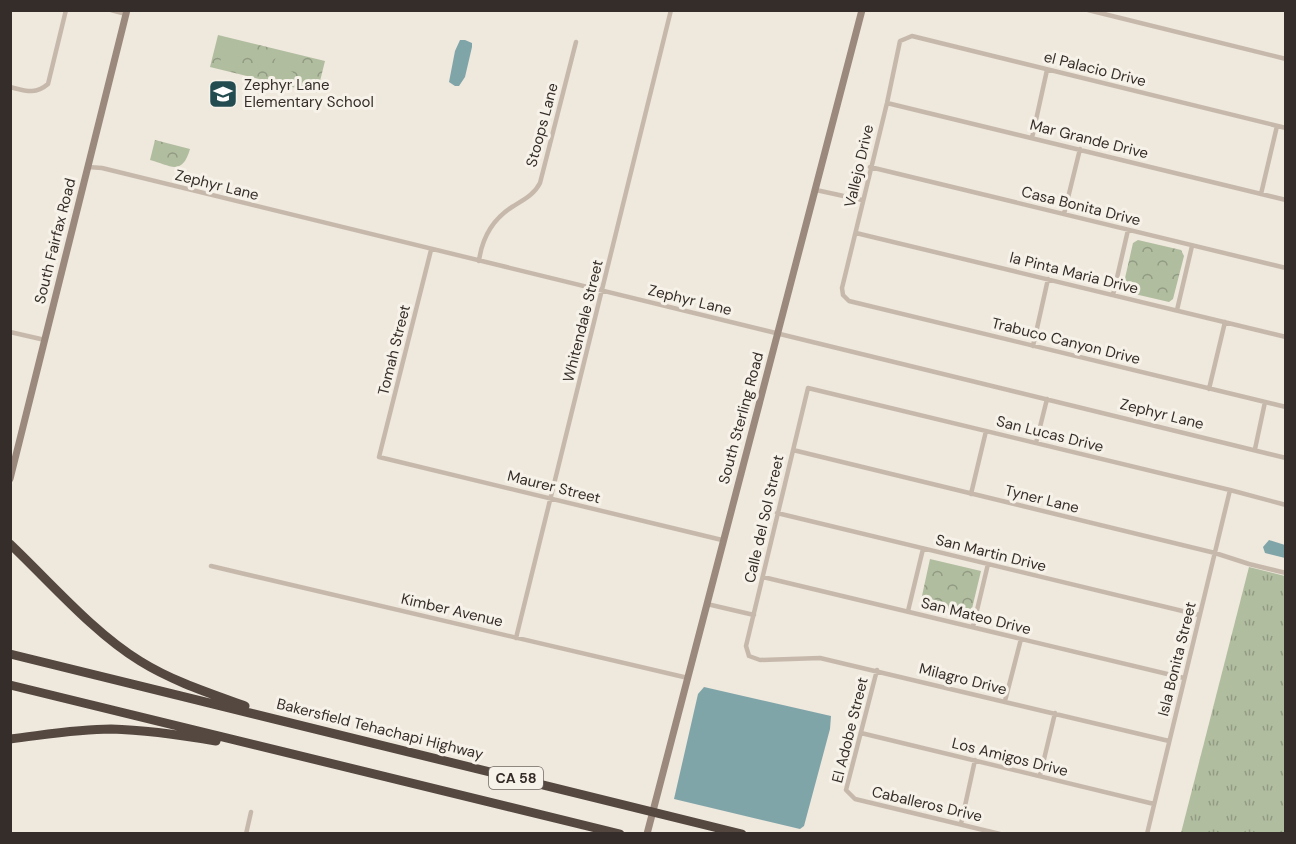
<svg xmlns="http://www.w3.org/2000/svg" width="1296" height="844" viewBox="0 0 1296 844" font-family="'DM Sans',sans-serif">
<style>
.grass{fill:url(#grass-tufts)}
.park{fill:url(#park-crowns)}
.garden{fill:#b1bd9f}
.water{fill:#80a5a9}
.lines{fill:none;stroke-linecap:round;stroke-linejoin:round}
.street{stroke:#c6b9ab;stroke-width:4.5}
.secondary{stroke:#9a897c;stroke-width:7}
.highway{stroke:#554841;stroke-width:9}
.labels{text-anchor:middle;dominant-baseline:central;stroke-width:6;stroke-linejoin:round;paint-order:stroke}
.shield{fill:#f7f2e9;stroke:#6f6863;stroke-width:1.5}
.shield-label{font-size:14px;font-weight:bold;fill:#352d29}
.street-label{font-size:15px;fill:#352d29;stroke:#f7f2e9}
.poi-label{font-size:15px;fill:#352d29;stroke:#f7f2e9;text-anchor:start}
</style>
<defs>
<pattern id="grass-tufts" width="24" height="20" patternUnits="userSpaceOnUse" patternTransform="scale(1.5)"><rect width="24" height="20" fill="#b1bd9f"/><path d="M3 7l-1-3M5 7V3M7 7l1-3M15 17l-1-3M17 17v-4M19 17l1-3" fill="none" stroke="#919a82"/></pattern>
<pattern id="park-crowns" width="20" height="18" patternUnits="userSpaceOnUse" patternTransform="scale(1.5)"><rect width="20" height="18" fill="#b1bd9f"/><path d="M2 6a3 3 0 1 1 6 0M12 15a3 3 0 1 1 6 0" fill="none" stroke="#919a82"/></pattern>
</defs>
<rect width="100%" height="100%" fill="#efe8dd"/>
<path class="grass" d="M1249,567l36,9v257h-104z"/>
<path class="park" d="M218,35l107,26 -8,32 -107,-26z
M155,140l35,9c-8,28 -20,16 -40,11z
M1138,240l43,10 3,6 -11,43 -4,3 -43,-10 -3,-5 10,-44z
M930,559l51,12 -11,46 -50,-12z"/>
<path class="garden" d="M226,40l19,5 -3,12 -19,-5z
M277,52l20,5 -3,12 -20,-5z
M222,55l19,5 -3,11 -19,-5z
M274,67l19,5 -3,12 -19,-5z"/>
<path class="water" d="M460,40h5l7,3v4l-7,30 -6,9h-4l-6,-4 6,-31z
M1269,540l16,5v13l-20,-5 -2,-6z
M704,687l127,29 -1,13 -26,97 -4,3 -126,-30 24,-105z"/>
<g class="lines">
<path class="street" d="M111,10l15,4
M1088,10l198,49
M10,87c16,4 25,8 38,-3l18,-74
M887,103l399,97
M1286,128l-374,-92 -12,5 -13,62 -45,185 1,7 6,6 437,106
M1032,138l15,-68
M88,167l14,1 1184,290
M870,167l416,101
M816,190l46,10
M1261,194l16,-68
M1064,214l16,-65
M856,233l430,104
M431,250l-52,207 343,83
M479,261c3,-23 13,-41 33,-54 11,-7 22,-12 28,-24l36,-141
M1113,295l15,-65
M1177,310l15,-64
M10,332l35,8
M1033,346l15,-67
M1209,389l16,-67
M1036,443l11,-44
M1255,449l10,-47
M793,450l422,103 34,11 37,9
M971,494l15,-63
M777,513l422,102
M211,566l477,112
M763,577l421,101
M707,604l47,11
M908,611l15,-62
M973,627l15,-63
M516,638l155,-628
M877,670l-31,120 9,9 145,35
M1005,701l16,-62
M861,733l293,71
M1169,741l-349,-83 -60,2 -11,-4 -3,-10 62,-258 422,102 56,15
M1040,776l15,-63
M961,824l14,-64
M246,834l5,-22
M1147,834l83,-344"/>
<path class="secondary" d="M10,479l117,-469
M647,834l215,-824"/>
<path class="highway" d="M10,544c40,38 84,89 130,117 32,20 69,32 105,45
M10,654l732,180
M10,685l610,149
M10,739c34,-4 67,-10 101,-10 36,1 70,6 105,12"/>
</g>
<defs>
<g id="school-square" transform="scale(1.5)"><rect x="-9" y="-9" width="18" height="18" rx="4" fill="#234c51" stroke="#f7f2e9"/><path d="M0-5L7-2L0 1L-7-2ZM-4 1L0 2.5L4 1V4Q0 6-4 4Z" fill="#fff"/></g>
</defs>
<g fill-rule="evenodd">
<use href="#school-square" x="223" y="94"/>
</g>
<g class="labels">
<rect class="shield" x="489" y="767" width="54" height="22" rx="4.5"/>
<g class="shield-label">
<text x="516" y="778">CA 58</text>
</g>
<g class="street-label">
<text transform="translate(1095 69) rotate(14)">el Palacio Drive</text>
<text transform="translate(542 125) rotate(-75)">Stoops Lane</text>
<text transform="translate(1089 139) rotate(14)">Mar Grande Drive</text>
<text transform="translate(859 166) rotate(-77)">Vallejo Drive</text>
<text transform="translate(217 185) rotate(14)">Zephyr Lane</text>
<text transform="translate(1081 206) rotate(14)">Casa Bonita Drive</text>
<text transform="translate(55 241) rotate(-76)">South Fairfax Road</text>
<text transform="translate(1074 273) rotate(14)">la Pinta Maria Drive</text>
<text transform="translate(690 300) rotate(14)">Zephyr Lane</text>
<text transform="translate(583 321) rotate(-76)">Whitendale Street</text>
<text transform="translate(1066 341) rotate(14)">Trabuco Canyon Drive</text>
<text transform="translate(394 350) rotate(-76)">Tomah Street</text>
<text transform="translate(1162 414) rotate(14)">Zephyr Lane</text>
<text transform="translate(741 418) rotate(-75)">South Sterling Road</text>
<text transform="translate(1050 434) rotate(14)">San Lucas Drive</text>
<text transform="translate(554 487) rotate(14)">Maurer Street</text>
<text transform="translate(1042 499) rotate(14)">Tyner Lane</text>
<text transform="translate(764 519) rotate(-77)">Calle del Sol Street</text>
<text transform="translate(991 553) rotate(14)">San Martin Drive</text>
<text transform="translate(452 610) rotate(13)">Kimber Avenue</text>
<text transform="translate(976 616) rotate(14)">San Mateo Drive</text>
<text transform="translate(1177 659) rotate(-76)">Isla Bonita Street</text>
<text transform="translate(963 679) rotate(14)">Milagro Drive</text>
<text transform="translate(380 729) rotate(14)">Bakersfield Tehachapi Highway</text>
<text transform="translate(850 730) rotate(-76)">El Adobe Street</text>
<text transform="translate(1010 757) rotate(14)">Los Amigos Drive</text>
<text transform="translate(927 804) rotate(13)">Caballeros Drive</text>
</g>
<g class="poi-label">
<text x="244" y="85">Zephyr Lane<tspan x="244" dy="17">Elementary School</tspan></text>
</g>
</g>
<rect width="1296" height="844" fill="none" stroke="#352d29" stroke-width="24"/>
</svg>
